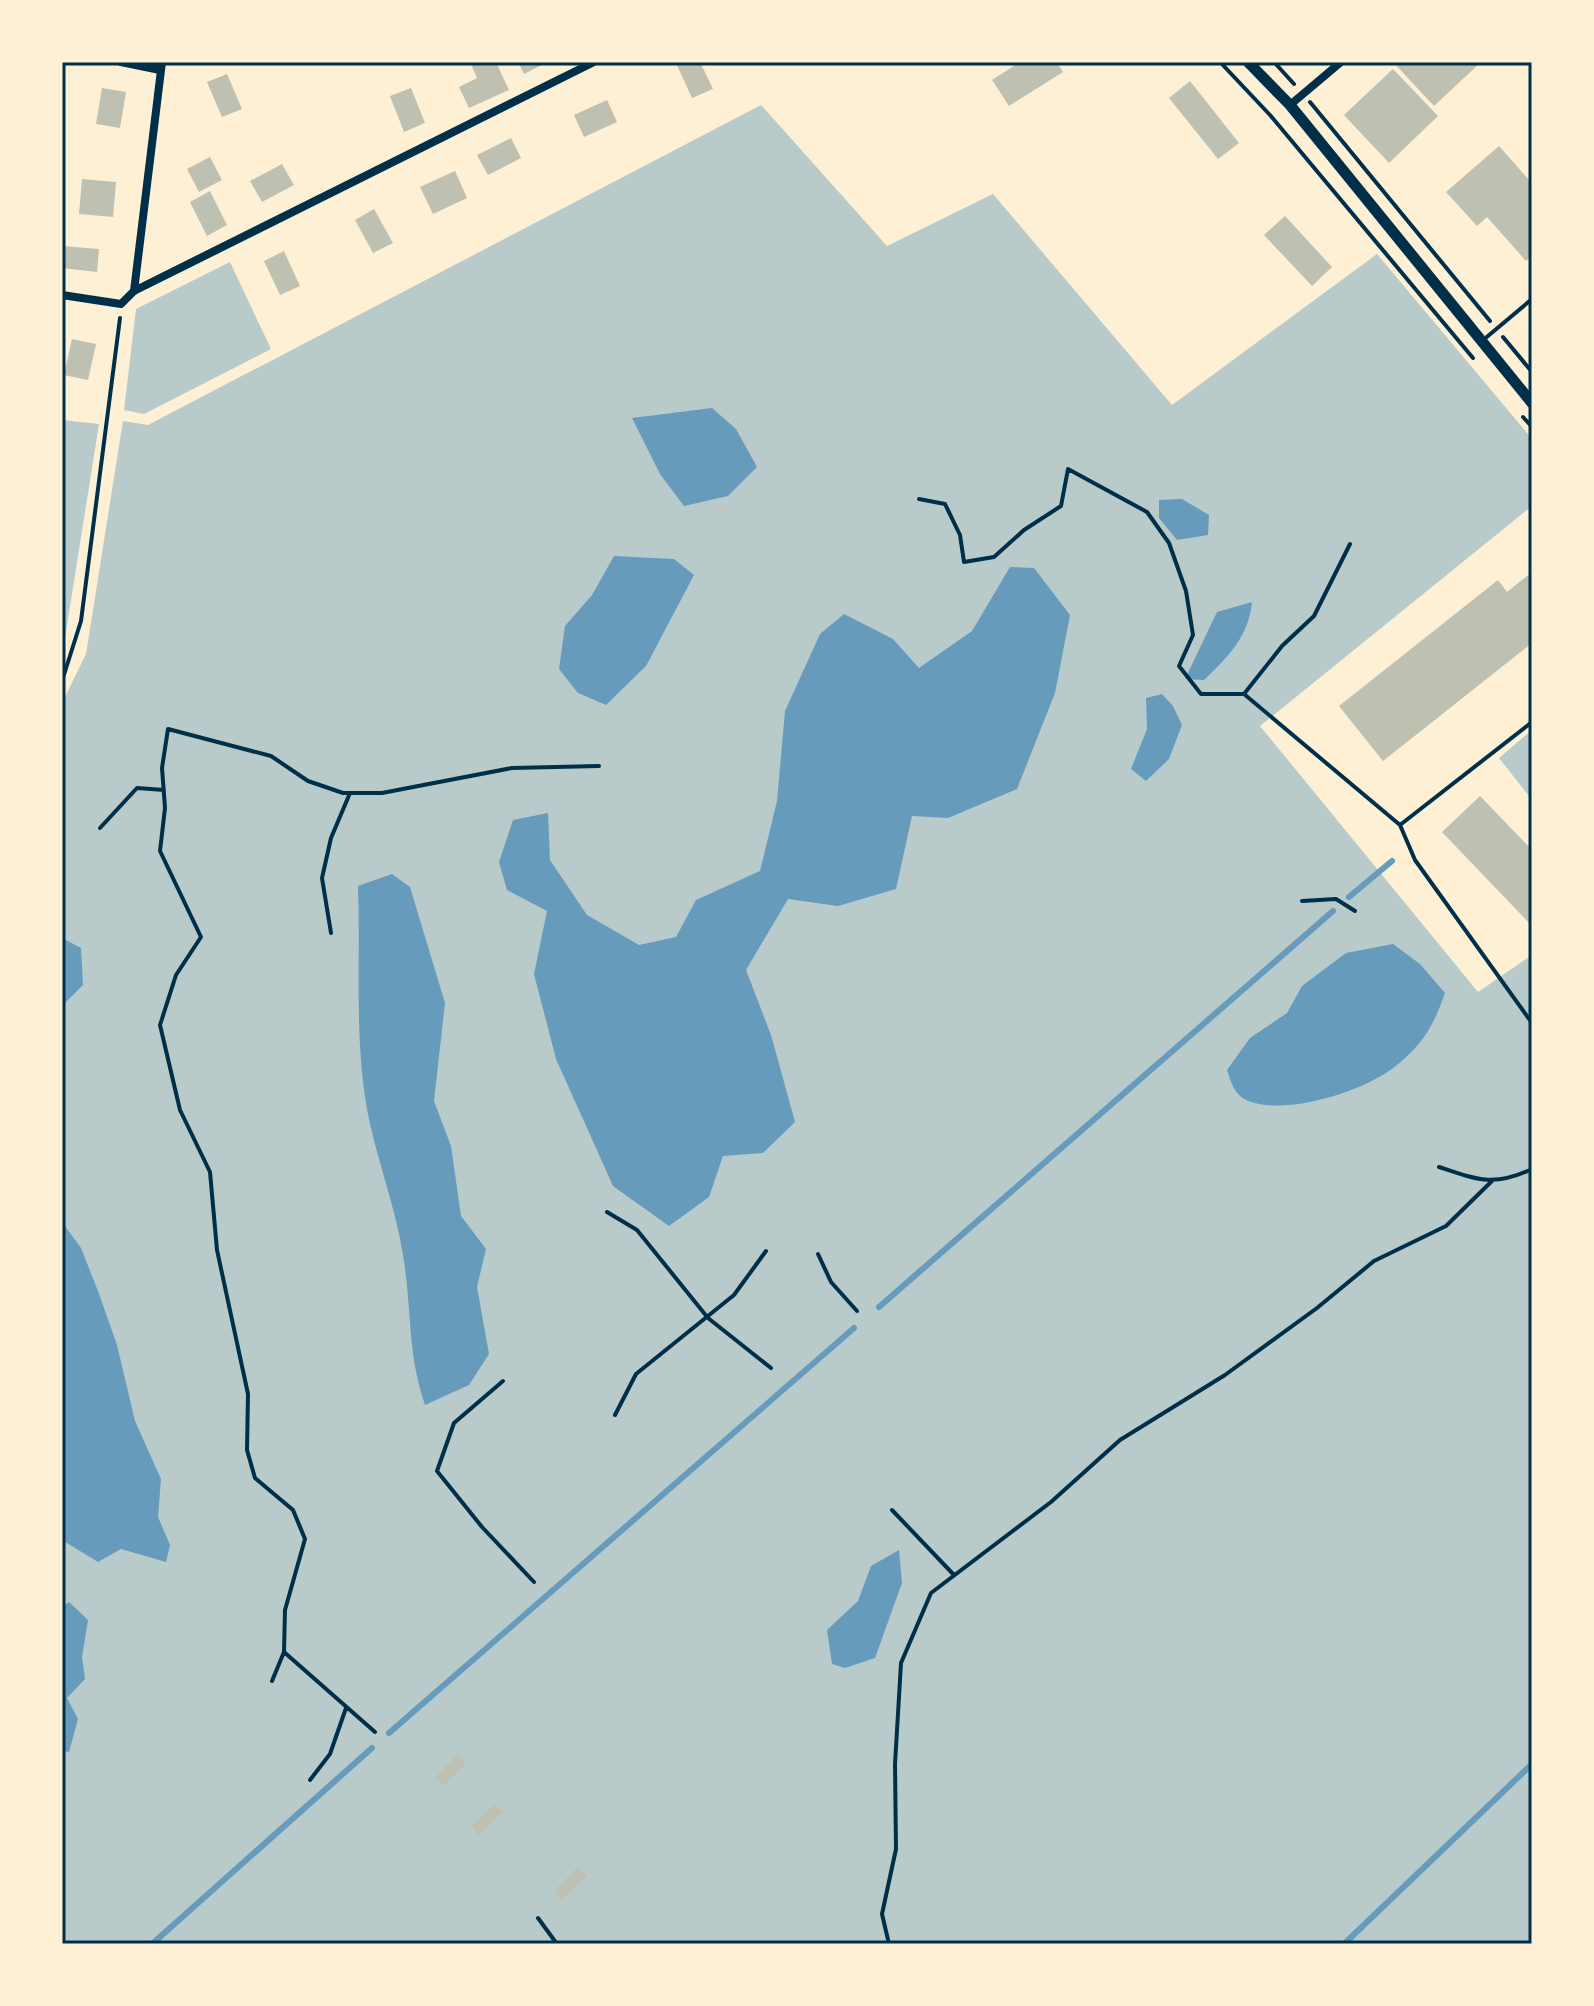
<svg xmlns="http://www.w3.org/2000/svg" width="1594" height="2006" viewBox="0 0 1594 2006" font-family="'IBM Plex Sans',sans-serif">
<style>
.green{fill:#b9caca}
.water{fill:#669bbc}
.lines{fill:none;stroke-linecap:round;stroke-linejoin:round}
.stream{stroke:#669bbc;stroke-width:6}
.building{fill:#bec0b2}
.path{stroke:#003049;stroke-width:4}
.service{stroke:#003049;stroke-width:4}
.minor{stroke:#003049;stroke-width:8}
.tertiary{stroke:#003049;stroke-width:11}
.neatline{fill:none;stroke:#003049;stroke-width:3}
</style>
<rect width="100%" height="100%" fill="#fdf0d5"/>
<path class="green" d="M761,105l126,141 106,-52 179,211 205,-151 155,185v67l-272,220 218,266 54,-37v989h-1470v-1241l24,-49 37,-233 25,4z
M230,262l41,87 -127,65 -20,-4 12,-101z
M62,420l37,4 -37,233z
M1532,730v70l-33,-42z"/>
<path class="water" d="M712,408l24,21 21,38 -29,29 -44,10 -24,-32 -28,-56z
M1182,499l27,16 -1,20 -31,5 -18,-22v-18z
M614,556l60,3 20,16 -48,91 -40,39 -28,-12 -19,-24 6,-43 27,-31z
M1010,567l24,1 36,47 -15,78 -38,96 -69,29 -36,-2 -16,73 -58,17 -50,-7 -42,71 25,65 24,87 -32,31 -40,3 -14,41 -40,29 -56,-40 -57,-127 -22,-85 13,-63 -40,-21 -8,-28 14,-42 35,-7 2,47 37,55 52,30 37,-8 20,-37 64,-29 17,-70 8,-90 35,-77 24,-20 49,25 26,29 53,-37z
M1252,602c-3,34 -24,55 -48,78l-19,-1 32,-67z
M1162,694l11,12 9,19 -13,34 -23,22 -15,-12 16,-40 -1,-31z
M392,874l18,13 35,116 -11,98 17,45 10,70 25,33 -9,38 12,67 -20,31 -44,20c-18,-53 -13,-96 -22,-150 -7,-45 -23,-87 -33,-131 -17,-78 -9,-159 -12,-238z
M62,938l19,10 2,37 -21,21z
M1393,944l27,20 25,29c-12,34 -23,53 -52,75 -31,24 -110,49 -147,32 -12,-6 -15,-18 -19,-30l23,-32 37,-25 15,-27 44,-33z
M62,1222l19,26 17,43 19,54 18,76 26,58 -3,38 12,28 -4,17 -45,-13 -23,13 -36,-22z
M899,1550l3,33 -27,75 -30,10 -13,-4 -5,-34 31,-29 13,-35z
M69,1602l19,18 -6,37 3,22 -18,19 11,21 -9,33 -7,-1v-144z"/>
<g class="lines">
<path class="stream" d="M1349,897l43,-36
M879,1307l454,-396
M389,1733l465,-405
M152,1944l220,-196
M1344,1944l188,-180"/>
</g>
<path class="building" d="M470,62h26l13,28 -40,18 -10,-21 18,-9z
M518,62h30l-24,12z
M679,62h21l13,27 -21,9 -16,-35z
M1020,62h37l6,10 -54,34 -17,-26z
M1393,62h88l-47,44z
M1393,69l45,47 -49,47 -45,-48z
M227,74l15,35 -20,8 -15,-35z
M1190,81l49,62 -21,16 -49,-61z
M102,88l24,4 -6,36 -24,-4z
M411,88l14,35 -21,9 -14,-36z
M607,100l10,22 -33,15 -10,-22z
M511,138l10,20 -33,17 -11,-20z
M1499,146l30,34 3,-3v78l-6,6 -39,-44 -10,9 -31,-34z
M210,157l12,23 -23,12 -12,-23z
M282,164l12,21 -32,17 -12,-21z
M455,171l12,27 -34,16 -13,-27z
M82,179l34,3 -3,35 -34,-3z
M210,191l17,34 -20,11 -17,-34z
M374,209l19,34 -20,10 -18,-33z
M1285,216l47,51 -20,19 -48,-51z
M62,246l37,3 -2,23 -35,-4z
M284,251l16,35 -20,9 -16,-34z
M72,339l24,5 -8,36 -24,-5z
M1532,572v71l-149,118 -44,-55 159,-126 9,12z
M1480,796l52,54v70l-3,3 -87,-91z
M458,1754l8,9 -22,23 -9,-8z
M494,1804l9,8 -24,23 -8,-9z
M578,1867l9,9 -25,24 -8,-9z"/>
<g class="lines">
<path class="path" d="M1220,62l50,53 203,243
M1274,62l20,22
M1310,102l180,219
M1503,337l29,35
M1523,417l9,10
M62,681l19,-60 39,-303"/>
<path class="service" d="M1482,341l50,-42
M919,499l26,5 15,31 4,27 30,-5 30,-27 37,-24 7,-37 79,43 22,31 17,48 7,44 -14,31 22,28h43l156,131
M1244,694l38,-48 32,-30 36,-72
M1532,722l-132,103 15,35 117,163
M100,828l37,-40 27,2
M1302,901l34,-2 19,12
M331,933l-9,-55 9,-40 19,-45
M1439,1167c39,13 55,20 93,2
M607,1212l30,18 71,88 63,50
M818,1254l13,28 26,29
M503,1381l-49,42 -17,48 45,56 52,55
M615,1415l21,-41 98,-79 32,-44
M892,1510l62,65
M284,1652l91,80
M272,1681l12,-29 1,-42 20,-71 -12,-29 -38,-32 -8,-28 1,-56 -31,-144 -7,-78 -30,-62 -20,-85 16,-50 25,-38 -41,-86 5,-43 -3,-40 6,-39 103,27 37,25 35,12h39l130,-25 87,-2
M310,1780l20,-26 16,-46
M538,1918l19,26
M889,1944l-7,-30 14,-65 -1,-85 6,-101 30,-70 120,-91 69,-62 105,-65 92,-67 57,-47 72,-35 46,-45"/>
<path class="minor" d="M121,62l39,8
M1290,105l51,-43
M134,291l28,-229
M62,295l59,9 13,-13 460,-229"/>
<path class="tertiary" d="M1248,62l42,43 242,298"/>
</g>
<rect width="1594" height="2006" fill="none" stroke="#fdf0d5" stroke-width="128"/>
<rect x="64" y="64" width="1466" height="1878" class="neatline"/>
</svg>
